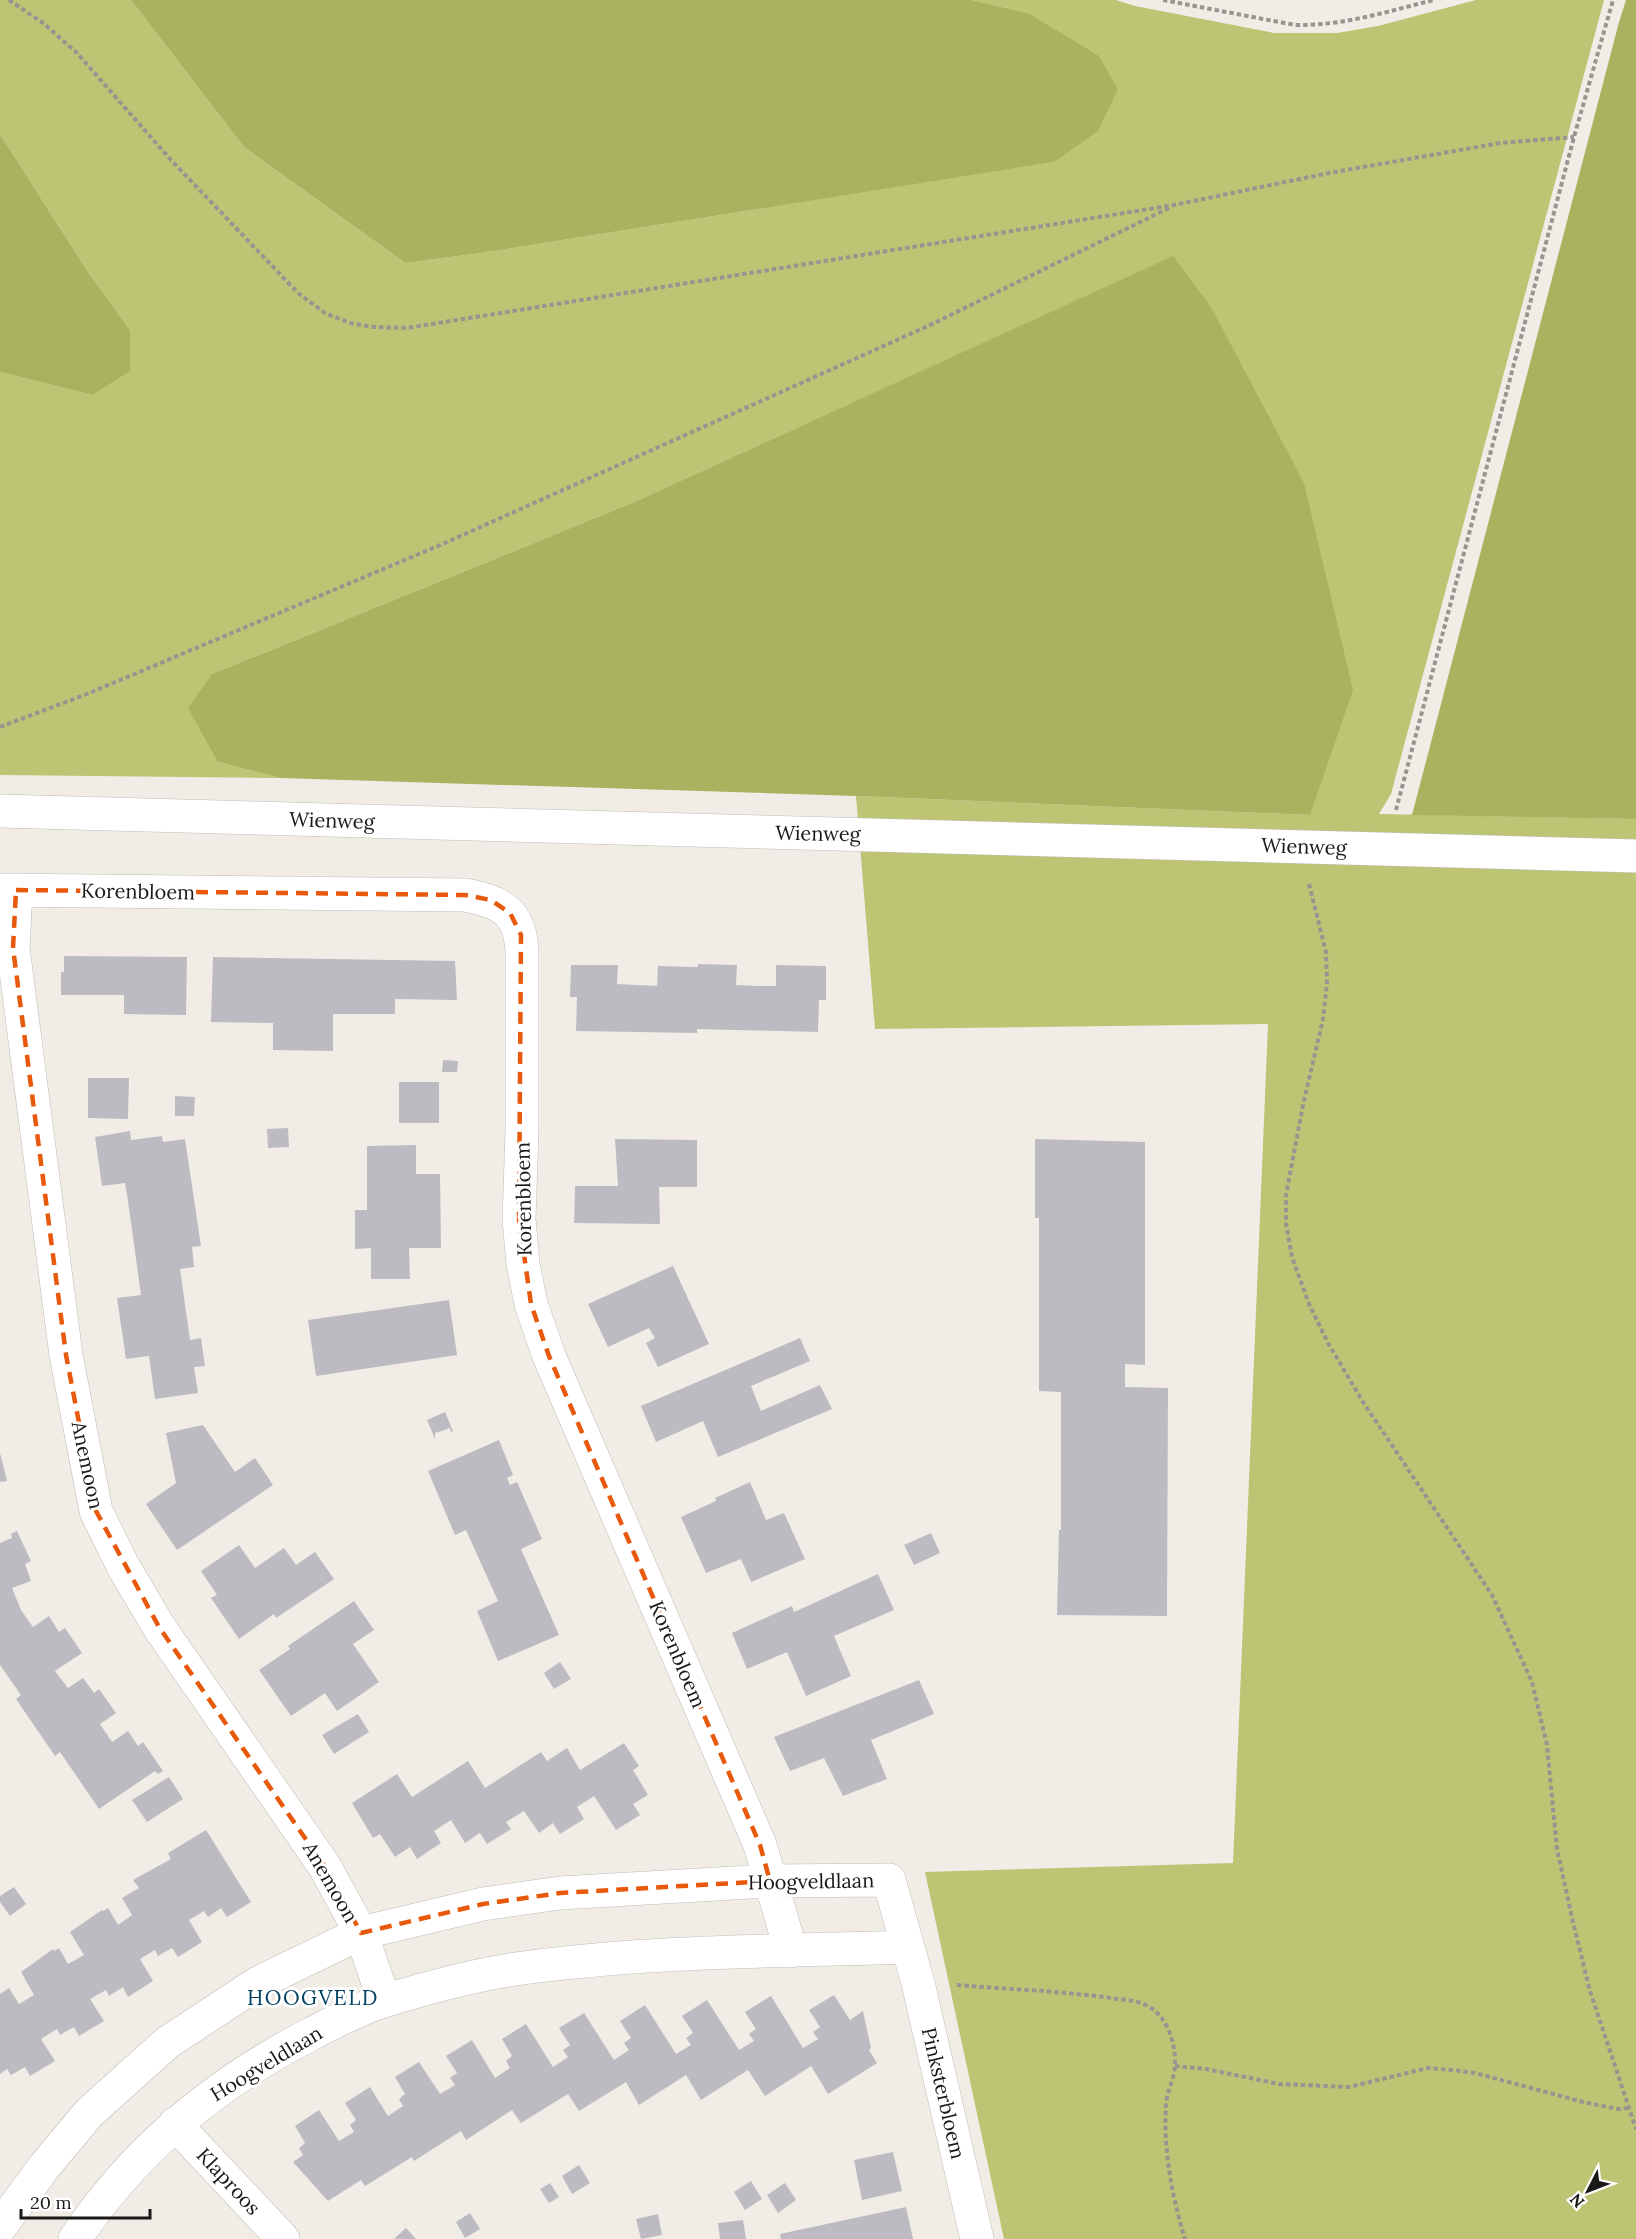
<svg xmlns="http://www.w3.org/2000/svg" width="1636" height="2239" viewBox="0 0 1636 2239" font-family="Lora,serif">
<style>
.green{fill:#bdc574}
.forest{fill:#aab15f}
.building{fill:#bcbbc2}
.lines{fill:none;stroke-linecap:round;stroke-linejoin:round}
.street-casing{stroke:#bfbcb5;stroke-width:34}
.path{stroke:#989590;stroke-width:4;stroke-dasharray:4.5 3;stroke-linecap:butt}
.street{stroke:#fff;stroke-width:33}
.marked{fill:none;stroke:#e8590c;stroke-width:4.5;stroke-dasharray:12 8;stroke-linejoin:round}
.labels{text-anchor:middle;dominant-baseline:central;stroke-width:6;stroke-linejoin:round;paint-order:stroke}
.street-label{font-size:20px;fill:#1a1916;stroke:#fff}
.neighbourhood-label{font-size:21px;letter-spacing:1.5px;fill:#034162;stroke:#fff}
</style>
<rect width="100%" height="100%" fill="#f1ede6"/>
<path class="green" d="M0,0h131l113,147 161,116 83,-11 565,-90 44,-31 -69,-118 -56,-13h144l19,6 139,27h63l41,-7 98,-26h128l-213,794 -12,20 257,5v1420h-632l-79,-367 308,-9 35,-839 -393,5 -19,-233 454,19 -138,-558 -540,246 -420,171 6,88 63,16 -281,-3v-403l92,23 38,-65 -42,-58 -88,-138z"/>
<path class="forest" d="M131,0h841l56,13 71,43 19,33 -20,42 -44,31 -566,90 -83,11 -161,-116z
M1626,0h10v819l-224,-4 207,-793z
M0,134l88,138 42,58v41l-38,24 -92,-23z
M1173,256l38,51 93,176 49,207 -43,125 -454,-19 -575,-18 -63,-16 -30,-54 24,-34 420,-171z"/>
<path class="building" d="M64,956l123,1 -1,58 -62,-1v-19h-63v-23h3z
M213,957l242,4 2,39 -62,-1v15h-62v37l-60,-1v-27l-62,-1z
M698,964l39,1 -1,20 22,1h18v-21l50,1v34h-7l-1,32 -121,-3v4l-121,-2 1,-34h-7l1,-32h47l-1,19 40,2 1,-20 40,1z
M443,1060l15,1 -1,11h-15z
M88,1078h41l-1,41 -40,-1z
M399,1082h40v41h-40z
M175,1096l20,1 -1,19h-19z
M288,1128l1,19 -21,1 -1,-19z
M130,1131l1,9 31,-4 1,6 22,-3 16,107 -9,1 2,20 -14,2 10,71 11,-2 4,28 -11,1 4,26 -43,6 -6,-43 -23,3 -9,-61 24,-3 -13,-94 -3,-18 -23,3 -7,-49z
M615,1139l82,1v47h-38l1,37 -86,-1 1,-37h43z
M1035,1139l110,3v223l-20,-1v23l43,1 -1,228 -110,-1 2,-85h2v-138l-22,-1v-173h-4z
M416,1145v29h24l1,74h-32l1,31h-39v-31l-16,1v-39h12v-64z
M673,1266l36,78 -51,23 -12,-24 9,-5 -6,-10 -41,19 -20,-43z
M449,1300l8,55 -141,21 -8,-56z
M800,1338l10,23 -59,25 10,25 59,-26 12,24 -114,48 -15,-36 -47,21 -15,-36z
M445,1412l8,19 -2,1 -1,-4 -15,5v6l-8,-19z
M203,1425l32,47 20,-14 18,27 -96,65 -31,-46 30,-21 -10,-50z
M499,1440l14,35 -6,3 3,7 7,-3 25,57 -21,10 38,86 -61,26 -21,-50 21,-10 -32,-71 -11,5 -27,-64z
M0,1453l7,28 -7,1z
M750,1482l16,38 18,-7 21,46 -54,23 -10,-23 -35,14 -25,-56 35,-16 -1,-3z
M17,1531l14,30 -6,3 6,17 -19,7 9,22 12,17 16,-11 10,16 6,-4 17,25 -27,18 13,17 15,-10 11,15 5,-4 17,24 -16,11 12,18 16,-11 10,15 5,-4 20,29 -5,3 -3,-3 -56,38 -39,-57 -5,4 -39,-57 5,-4 -21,-30v-122l12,-5 -1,-4z
M931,1533l9,20 -26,12 -10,-20z
M239,1545l16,23 29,-20 12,17 19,-13 19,27 -58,39 -2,-4 -35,25 -28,-41 6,-3 -16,-24z
M878,1574l16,36 -60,26 17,40 -45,20 -19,-44 -40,17 -15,-36 60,-27 2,6z
M354,1601l20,29 -21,14 26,38 -42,29 -12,-18 -34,23 -32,-46 31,-21 -2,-3z
M560,1662l11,17 -17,10 -10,-16z
M919,1680l15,34 -63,26 16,39 -44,17 -19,-38 -34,13 -16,-34z
M358,1714l11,18 -35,22 -12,-19z
M624,1743l15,23 -6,4 15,25 -15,9 7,11 -24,15 -22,-34 -17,11 7,12 -24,15 -7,-11 -14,10 -15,-22 -18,11 5,7 -24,15 -7,-11 -15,10 -14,-23 -17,11 7,12 -24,16 -7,-12 -15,10 -15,-23 -7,4 -21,-35 45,-29 15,23 56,-36 17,27 56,-36 6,9 20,-13 13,22z
M169,1777l14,22 -36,23 -15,-22z
M206,1830l45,72 -24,15 -6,-9 -13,9 -4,-6 -15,9 13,22 -24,15 -6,-9 -14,8 -3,-6 -15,9 13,22 -25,16 -5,-10 -14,9 -3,-6 -16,9 14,22 -25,15 -5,-9 -14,8 -3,-6 -16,10 14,22 -25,15 -5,-9 -14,8 -4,-6 -7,5v-80l9,-6 10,16 15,-9 -13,-23 32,-23 1,2 5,-3 9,16 16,-9 -14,-23 32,-22 1,1 5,-3 10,17 14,-10 -10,-17 17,-10 -6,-8 38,-21 -3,-6z
M14,1887l12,17 -16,12 -10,-14v-6z
M834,1995l16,25 13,-9 8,37 -2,2 8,13 -49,31 -17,-28 -46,30 -17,-26 -47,30 -15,-25 -47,30 -13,-23 -47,29 -11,-17 -47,29 -9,-13 -46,30 -5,-9 -47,30 -2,-4 -47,29 -4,-6 -33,21 -35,-39 10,-7 -4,-7 6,-5 -10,-17 24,-16 20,31 15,-9 -4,-7 6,-5 -11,-17 25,-16 18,29 15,-10 -4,-7 6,-5 -10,-17 24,-15 21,32 15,-9 -5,-7 7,-5 -11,-17 26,-16 23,38 15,-10 -4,-7 6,-5 -10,-17 24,-15 27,43 15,-10 -5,-7 7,-5 -11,-17 25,-15 30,47 15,-10 -5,-7 7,-5 -11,-17 25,-16 31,49 15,-9 -5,-7 7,-5 -11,-17 25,-16 32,50 15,-9 -5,-7 7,-5 -11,-17 26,-16 32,52 15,-9 -5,-7 7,-5 -11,-17z
M893,2152l9,39 -40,9 -8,-40z
M579,2165l11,18 -18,11 -10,-18z
M751,2181l11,18 -17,11 -11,-18z
M550,2183l9,14 -10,6 -9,-14z
M785,2183l11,17 -18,13 -11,-18z
M906,2207l7,32h-132l-1,-5z
M470,2213l10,16 -15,9 -9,-16z
M658,2214l4,21 -21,4 -5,-20z
M743,2220l3,19h-26l-2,-16z
M406,2228l10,11h-22z"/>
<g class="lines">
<g class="street-casing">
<path id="street" d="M0,811l1636,45
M0,890l465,5c36,7 55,16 57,56v180l-3,88 4,45 8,40 18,52 211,489 31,106
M16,890l-3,58 53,407 30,156 27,55 36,61 166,240 36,66 23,67
M175,2124l108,115
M0,2227l44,-60 45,-54 79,-71 90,-59 103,-50 122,-29 77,-11 210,-12 119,-1 29,103 59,256
M75,2239c60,-90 141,-156 236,-205 24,-12 50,-27 76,-34 43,-13 90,-26 136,-32 127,-17 257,-17 384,-21"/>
</g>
<path class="path" d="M9,0l34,23 33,29 95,108 127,133 27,20 25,10 23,4 34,1 767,-123 155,-32 171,-30 74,-6
M1163,0l132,25c48,1 94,-14 139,-25
M0,727l87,-33 358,-151 483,-217 243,-119
M1396,810l178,-673 39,-137
M1309,884l17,68 1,31 -4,36 -20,86 -17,90v29l6,33 17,47 19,39 35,59 129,193 40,87 15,63 10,104 16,73 17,69 46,138
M957,1985c51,4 104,6 154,13 13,2 29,2 40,10 17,11 25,37 24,56 0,14 -8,27 -9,40 -3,45 6,93 19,135
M1175,2066l31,3 73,15 70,3 79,-19 25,2 22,3 108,29 35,7 11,-1"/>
<use href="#street" class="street"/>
</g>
<path class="marked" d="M16,890l449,5 26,5 19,13 11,22 -2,284 12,85 18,52 211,489 10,36 -210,12 -77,11 -122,29 -36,-66 -166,-240 -63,-116 -30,-156 -53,-407z"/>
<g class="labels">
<g class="street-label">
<text transform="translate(332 820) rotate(2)">Wienweg</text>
<text transform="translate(818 833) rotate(1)">Wienweg</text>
<text transform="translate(1304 846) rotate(2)">Wienweg</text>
<text transform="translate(138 891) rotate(1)">Korenbloem</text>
<text transform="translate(523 1199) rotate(-91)">Korenbloem</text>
<text transform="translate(88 1465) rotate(78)">Anemoon</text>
<text transform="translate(678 1654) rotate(67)">Korenbloem</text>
<text transform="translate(811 1881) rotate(-1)">Hoogveldlaan</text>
<text transform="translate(331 1882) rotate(60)">Anemoon</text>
<text transform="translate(266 2063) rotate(-31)">Hoogveldlaan</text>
<text transform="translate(944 2093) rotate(77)">Pinksterbloem</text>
<text transform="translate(229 2181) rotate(47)">Klaproos</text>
</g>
<g class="neighbourhood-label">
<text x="313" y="1997">HOOGVELD</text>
</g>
</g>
<g transform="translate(1588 2191) rotate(228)" stroke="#ffffff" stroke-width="4.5" paint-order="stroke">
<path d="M0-4.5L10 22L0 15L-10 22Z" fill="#1a1916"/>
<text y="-9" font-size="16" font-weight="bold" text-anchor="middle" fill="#1a1916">N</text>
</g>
<path d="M21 2209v9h129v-9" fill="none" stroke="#1a1916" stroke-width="3"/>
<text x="30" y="2209" font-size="18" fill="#1a1916" stroke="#ffffff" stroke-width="4.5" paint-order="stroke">20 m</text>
</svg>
